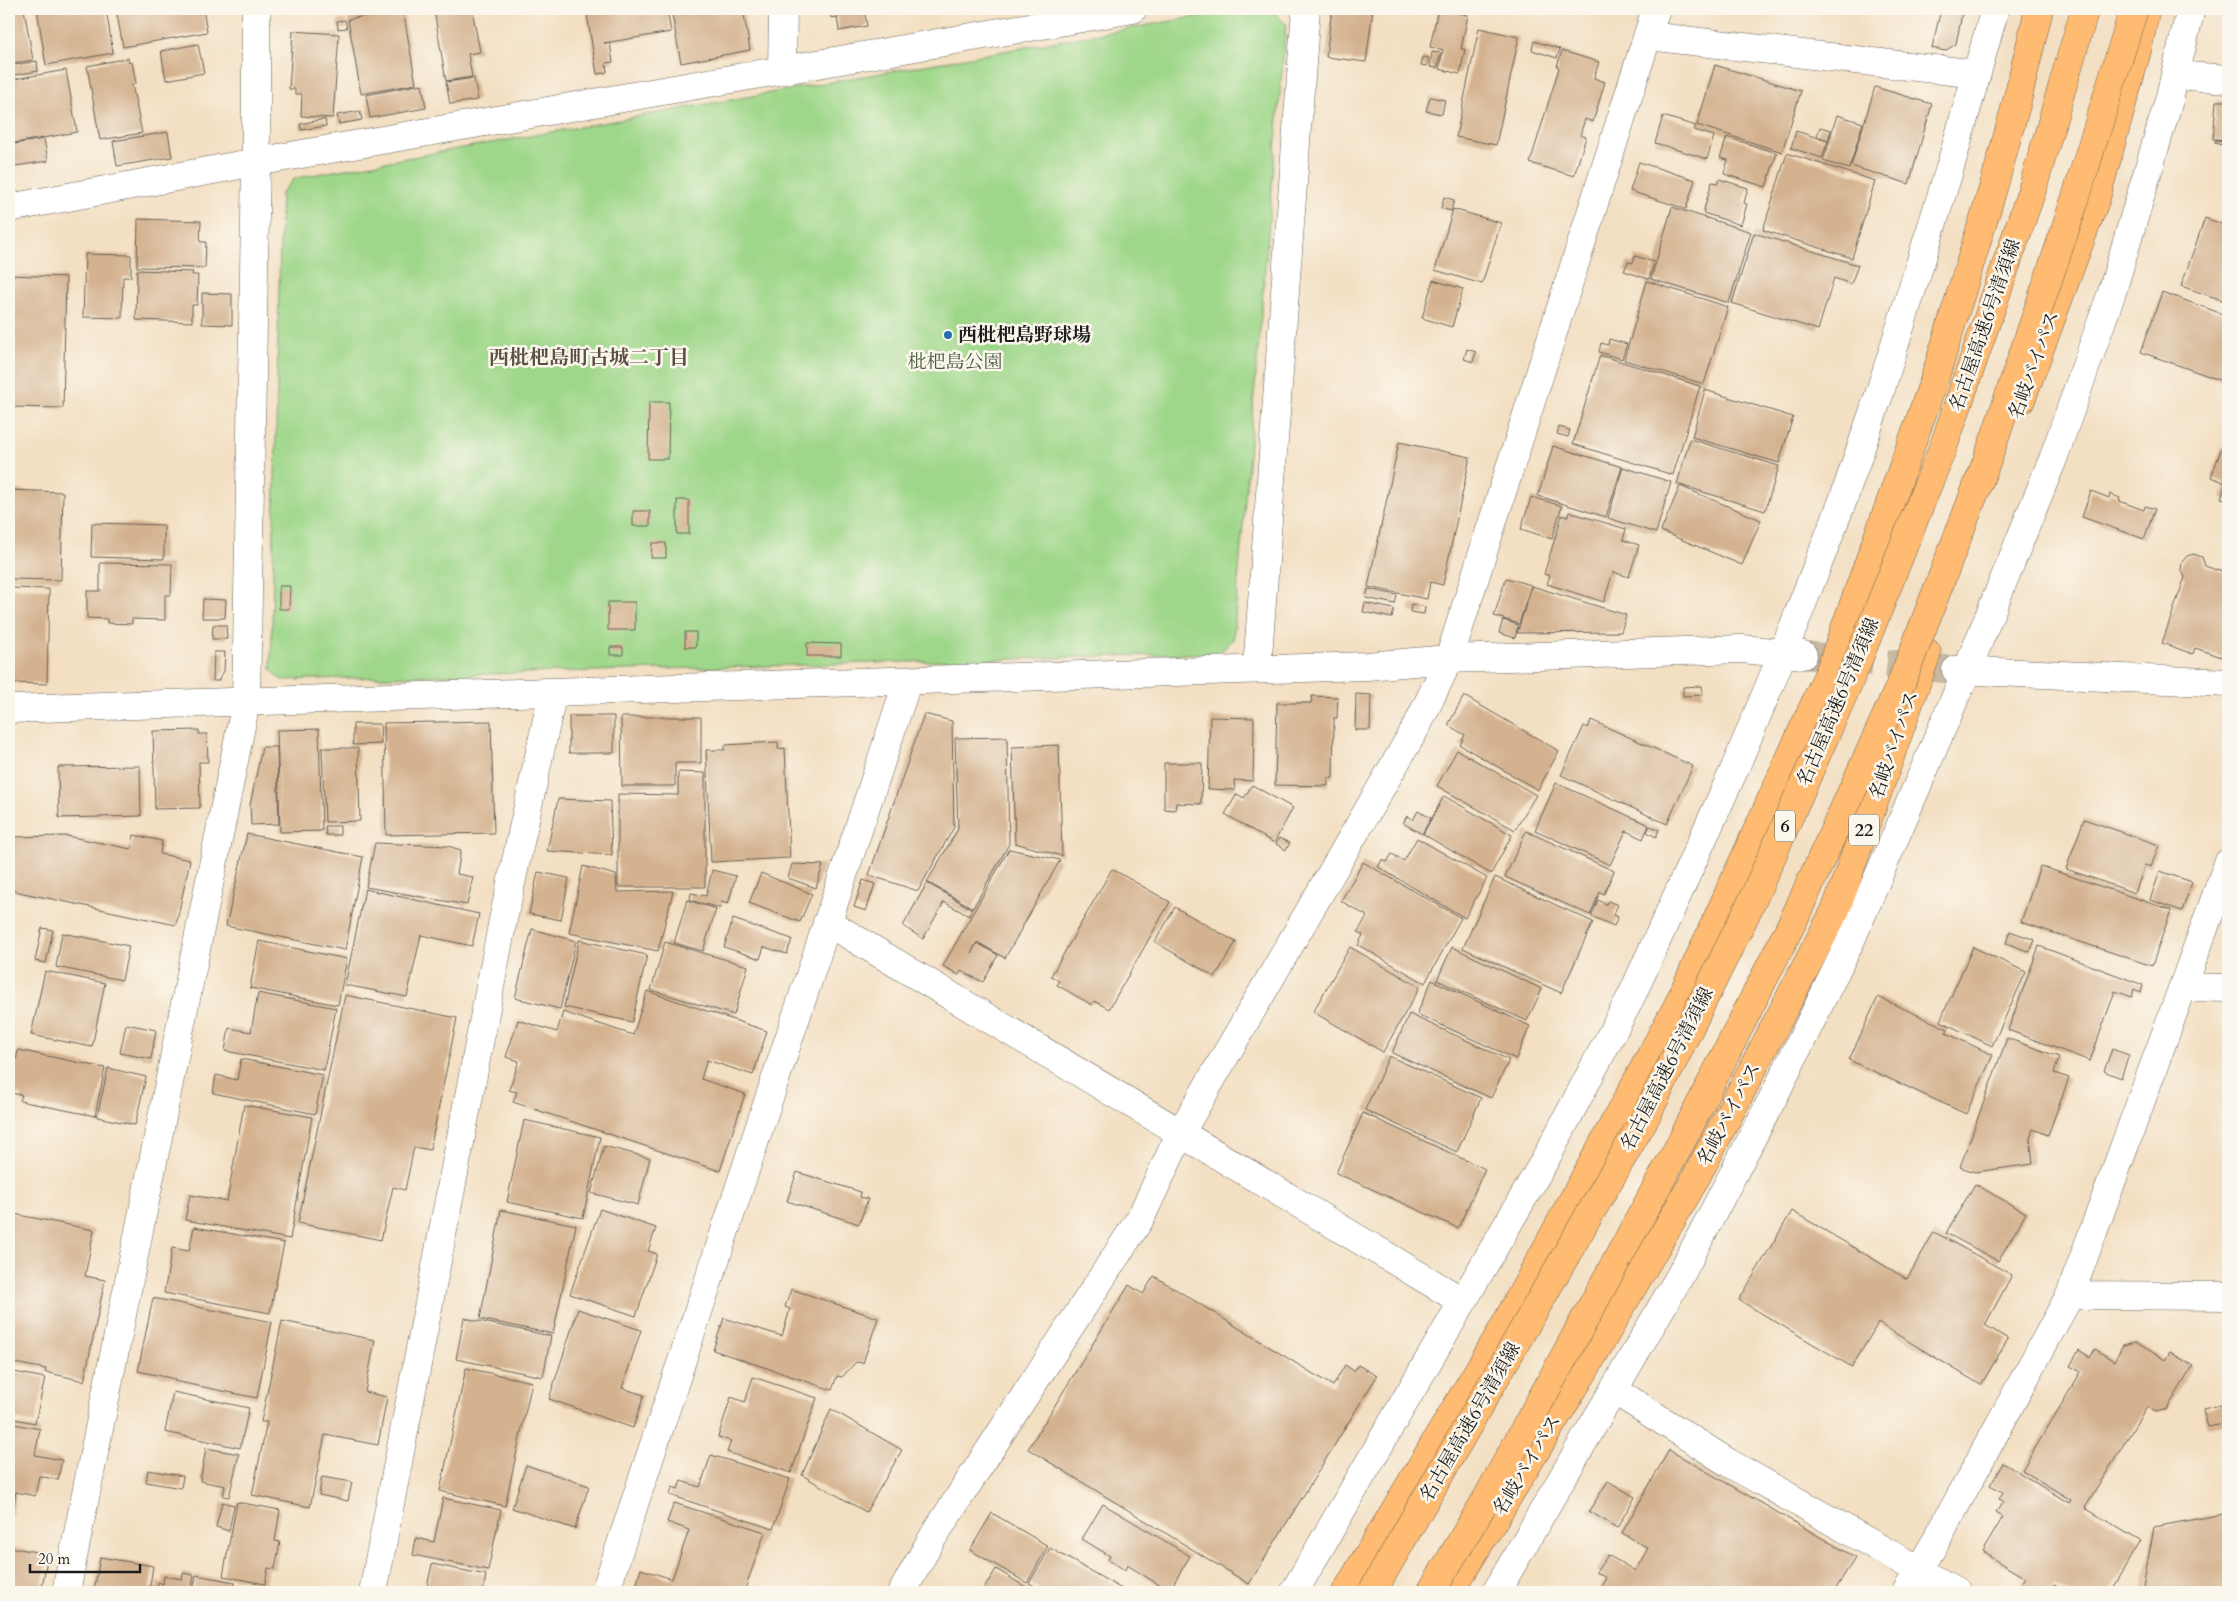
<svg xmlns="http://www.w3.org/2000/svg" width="2237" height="1601" viewBox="0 0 2237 1601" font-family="Cardo,'Noto Serif JP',serif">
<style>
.green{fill:#9fd78a;stroke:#5e7a53}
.building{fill:#d4b290}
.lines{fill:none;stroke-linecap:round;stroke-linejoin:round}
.minor-tunnel{stroke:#c8b8a1;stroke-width:28;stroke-dasharray:28 14;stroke-linecap:butt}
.minor-casing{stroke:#676056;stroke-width:29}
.trunk-casing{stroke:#676056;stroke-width:29}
.minor{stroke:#fff;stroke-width:28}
.trunk{stroke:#febb71;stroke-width:28}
.motorway-bridge-casing{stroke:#676056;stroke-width:29;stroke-linecap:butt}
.motorway-bridge{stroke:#febb71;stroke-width:28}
.poi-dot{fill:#1f6fb2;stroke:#fbf7ec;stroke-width:2}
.labels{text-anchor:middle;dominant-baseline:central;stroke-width:5;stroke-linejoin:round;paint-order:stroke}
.shield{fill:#fbf7ec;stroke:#5f5e5a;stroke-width:1}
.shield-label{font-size:18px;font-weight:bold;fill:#1c1c1c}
.street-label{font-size:19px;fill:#1c1c1c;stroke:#fbf7ec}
.poi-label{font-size:19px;font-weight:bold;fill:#1c1c1c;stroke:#fbf7ec;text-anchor:start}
.park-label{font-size:19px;fill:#4a5d42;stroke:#fbf7ec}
.neighbourhood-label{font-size:20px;font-weight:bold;fill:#5c5045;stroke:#fbf7ec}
</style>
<rect width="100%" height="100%" fill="#fbf7ec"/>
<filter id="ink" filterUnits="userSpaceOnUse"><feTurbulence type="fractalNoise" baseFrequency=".02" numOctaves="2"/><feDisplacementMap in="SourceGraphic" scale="10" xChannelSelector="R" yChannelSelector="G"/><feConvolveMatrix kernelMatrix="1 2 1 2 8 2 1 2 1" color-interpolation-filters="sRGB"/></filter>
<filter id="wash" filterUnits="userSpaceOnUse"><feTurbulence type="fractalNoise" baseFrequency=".0096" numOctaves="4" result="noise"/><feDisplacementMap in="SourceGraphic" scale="20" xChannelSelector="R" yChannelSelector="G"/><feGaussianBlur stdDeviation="1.12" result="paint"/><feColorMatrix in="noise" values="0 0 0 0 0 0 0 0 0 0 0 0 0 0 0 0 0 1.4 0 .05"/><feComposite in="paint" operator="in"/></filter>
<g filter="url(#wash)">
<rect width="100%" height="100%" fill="#f3dfc2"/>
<path class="green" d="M1238,9h34l14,16 -53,615 -14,13 -938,27 -10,-11 10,-476 14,-15z"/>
<g id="blocks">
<path class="building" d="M9,9h15l9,51 -24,4z
M37,9h69l7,44 -67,12z
M116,9h87l4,23 -84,15z
M440,9h32l8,43 -12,2 4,23 -26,4 -12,-71z
M586,9h81l4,23 -67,11h6l3,19 -7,1 1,9 -10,2z
M671,9h72l7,41 -69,13z
M830,9h34l3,17 -28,5 -2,-14 -6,1z
M966,9h22v1l-21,3z
M1332,9h41l-7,53 -40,-5z
M1438,9l30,6 -7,34h4l-5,25 -21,-5 4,-19 -13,-3z
M1941,9h22l-7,35 -11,7 -13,-3z
M403,10l13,74 -55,10 -13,-75z
M345,20l2,8 -9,1 -1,-8z
M1479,28l40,9 -23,108 -40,-8z
M293,31l46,3 -6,84 -32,-2 1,-22h-7v-5h-6z
M1534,41l26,8 -3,9 -25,-8z
M198,44l6,29 -38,7 -5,-29z
M1562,51l37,11 -5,16 11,4 -12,40 -8,-3 -5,16 6,2 -12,39 -44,-13 29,-95 -2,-2z
M1432,52l9,1 -4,15 -7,-1z
M1423,57l6,1 -2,8 -6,-1z
M128,58l1,5 3,-1 4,21 -4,1 10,49 -42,7 -13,-74z
M37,61l1,10 -29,5v-10z
M1715,65l86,26 -19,61 -85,-27z
M66,70l11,62 -68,12v-64z
M474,78l4,22 -28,4 -4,-22z
M422,84l4,24 -56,10 -4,-23z
M1875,87l57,17 -23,80 -58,-18z
M1430,97l15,3 -3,14 -16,-3z
M2216,101h12v39l-15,-1z
M360,111l2,9 -23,4 -2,-9z
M1837,115l26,8 -14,46 -26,-8z
M1663,116l33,10 -2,4 20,6 -7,23 -52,-16z
M325,119l1,7 -25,4 -1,-6z
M1820,127l11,3 -3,10 -11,-4z
M1796,131l32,10 -6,17 -31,-10z
M168,132l4,25 -55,9 -4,-25z
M1727,137l50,16 -11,34 -42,-13 4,-14 -8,-2z
M44,139l4,22 -39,6v-22z
M2216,140l12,1v6l-13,-4z
M1787,153l88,28 -23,77 -89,-28z
M1639,162l56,18 -9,29 -56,-18z
M1719,179l29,9 -4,15 3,1 -6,21 -38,-12 9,-31 6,1z
M1444,197l10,3 -3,11 -10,-3z
M1672,207l79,25 -22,71 -78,-24z
M1453,209l48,14 -19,61 -47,-14z
M2205,218l23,8v76l-47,-16z
M138,219l63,2 -1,21h6l-1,26 -68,-1z
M1754,233l104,32 -7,19 -17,-6 -16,52 -86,-27z
M85,254l46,1v22h-8l-1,41 -39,-1z
M1635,256l19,6 -5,17 -25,-8 4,-9 5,1z
M137,270l56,2 -1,3h6l-1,30h-5v17l-56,-2z
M9,275l57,2 -3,131 -54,-1z
M1433,280l30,9 -11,38 -30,-9z
M1647,281l81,26 -24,77 -80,-24z
M2162,292l66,24v67l-87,-31z
M202,293l30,1v31l-30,-1z
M1609,339l18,5 -5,15 -23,-7 2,-9 7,2z
M1467,349l9,3 -3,10 -9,-3z
M1600,355l100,31 -27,89 -100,-31z
M1705,390l88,27 -14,46 -87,-26z
M649,402h20l-1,57h-20z
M1559,427l11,3 -2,7 -11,-3z
M1690,439l89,27 -14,45 -88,-27z
M1399,442l71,15 -27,128 -13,-3 -3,17 -59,-12z
M1553,446l69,21 -16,50 -68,-21z
M2222,447l6,2v51l-7,-2 5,-15 -15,-6z
M1623,467l48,15 -15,51 -48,-15z
M1680,486l81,34 -19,45 -81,-34z
M9,490l54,2 -2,88 -52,-1z
M2091,491l18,7 1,-4 10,4 -1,3 25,9 1,-4 10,3 -11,30 -62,-22z
M1531,497l31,9 -10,33 -31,-10z
M677,500h12v34h-12z
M633,511h17v15h-17z
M1569,512l57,17 -3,11 16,5 -10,32 -16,-5 -9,30 -57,-18 3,-8 -6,-2 18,-59 5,2z
M92,523l72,2v34l-73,-2z
M652,543h14v15h-15z
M2194,554l8,3 3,9 23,8v75l-3,-1 -3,9 -27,-9 -2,6 -31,-11 23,-66 -4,-7 1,-8 5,-6z
M100,563l72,1 -1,31h-6v25l-33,-1v5l-25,-1v-4l-20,-1v-27h13z
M1506,578l25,7 -12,39 -25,-8z
M279,586h11l-1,23h-10z
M1532,586l94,29 -5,17 -104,1z
M9,588l40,1 -2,95 -38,-1z
M1368,589l29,6 -2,9 -29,-6z
M203,599l23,1 -1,18h-23z
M608,602h27v28h-27z
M1365,603l29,6 -2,9 -29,-6z
M1411,604l14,3 -1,7 -14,-2z
M1503,620l15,5 -3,13 -16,-5z
M213,625h13l1,14h-15z
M685,632h11v15h-11z
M807,643l34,1v12h-34z
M610,647h13v8h-13z
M214,652h11l-1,19 -6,10h-5z
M1702,686l1,9 -20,1v-9z
M1356,694l15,1 -1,35h-15z
M1312,696l26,1 -1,21h-3l-1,60h-5v8l-53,-1 2,-82h34z
M1464,696l95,55 -21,39 -78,-45 5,-10 -17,-10z
M924,714l28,7 2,106 -36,64 -49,-16z
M569,716h45v37h-45z
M621,717h80v46h-26v23h-53z
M1210,717l44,1 -1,63 -19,-1 1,10 -27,-1z
M1591,720l102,46 -26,58 -106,-49 23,-49 4,2z
M491,721l3,112 -108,2 -2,-112z
M353,724h27l1,20 -28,1z
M319,729l3,102 -42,1 -3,-102z
M199,730v4h8l1,28h-9l1,46 -45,1 -2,-78z
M1007,737l2,107 -36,64 -46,-26 31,-53 -3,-91z
M778,742v7l7,-1 5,110 -79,4 -5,-112h19v-5z
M1059,745l3,111 -47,-13 -3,-96z
M262,747h15l2,77 -28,1 -1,-20z
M322,748h36l2,73 -35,1z
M1457,750l79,45 -21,35 -78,-44z
M1164,763h38l-1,41 -25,-1 -1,7 -11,-1z
M140,766l1,50 -82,2 -1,-51z
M678,772l27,1v114h-87v-93l60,1z
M1556,783l93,42 -6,14 -17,-8 -16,34 -75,-35z
M1252,785l41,23 -19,35 -49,-29 12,-20 7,4z
M1444,796l68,39 -21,39 -68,-40z
M558,799l52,2 2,54 -65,-4z
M1418,811l13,7 -9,16 -19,-11 4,-7 6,4z
M2084,819l75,26 -8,22 -6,-2 -10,28 -69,-24z
M325,826h15v9h-14z
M1650,826l9,4 -3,7 -9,-5z
M1526,831l88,40 -10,23 -4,-2 -10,23 -85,-38z
M247,834l116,23 -18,93 -119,-24z
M134,835l28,6 -2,13 30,6 -14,65 -167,-35v-53l58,-1 64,13z
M1279,838l11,5 -4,7 -10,-6z
M1417,838l70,40 -22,40 -87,-51 4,-7 5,2 5,-8 12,7z
M375,843l73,3 13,4 -4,24 16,3 -6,28 -101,-18z
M1009,849l51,11 -55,98 -28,-16 -6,11 6,-10 21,12 -15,27 -22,-11 -2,4 -16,-9z
M1363,862l98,56 -36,65 -67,-38 5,-10 -5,-3 9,-16 -26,-15z
M792,864l31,1 -7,23 -28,-10z
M583,866l33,9 1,17 56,-1 -15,60 -89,-18z
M2040,866l131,44 -19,56 -131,-44z
M1112,869l58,33 -61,107 -15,-8 -2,4 -35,-20 2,-4 -8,-5z
M712,870l24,6 -8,28 -7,-2 -1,6 -30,-8 1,-7 15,3z
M2160,871l32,11 -10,29 -32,-11z
M538,872l31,6 -8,42 -32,-6z
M761,873l51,21 -12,28 -51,-19z
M1495,877l98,45 -32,71 -98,-45z
M863,880l12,4 -9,27 -12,-4z
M927,883l45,26 -3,7 -25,-14 -21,37 -20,-13z
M365,889l114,25 -7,32 -51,-11 -14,62 -62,-12z
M687,900l29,9 -13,42 -29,-8z
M1598,900l8,4 2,-3 10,4 -5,10 5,2 -4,9 -23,-10z
M1175,907l61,35 -21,35 -60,-35z
M733,919l59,20 -5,15 -23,-7 -4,12 -36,-12z
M42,928l11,2 -7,33 -11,-2z
M532,929l44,12 -16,68 -45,-11z
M2010,931l25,9 -5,12 -24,-9z
M62,933l67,13 -7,34 -66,-13z
M579,940l68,15 -15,67 -68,-15z
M259,941l88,18 -9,46 -88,-17z
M665,942l83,24 -14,49 -83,-25z
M2039,946l104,39 -2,7 -7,-3 -2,8 -17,-6 -25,70 -82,-31z
M1350,947l70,40 -37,65 -70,-40z
M1452,947l90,42 -15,32 -90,-41z
M1973,947l53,25 -34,74 -52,-25z
M45,971l60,12 -13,64 -61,-12z
M1432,980l98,46 -14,33 -99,-45z
M647,991l120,40 -14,44 -46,-15 -6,19 44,15 -25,77 -207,-69 4,-10 -8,-2 10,-29 -13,-4 12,-37 39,12 6,-20 70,23z
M258,993l78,15 -12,62 -99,-19 4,-23 22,4z
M345,995l112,23 -27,132 -16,-3 -9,43 -12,-3 -12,53 -83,-17z
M1878,997l70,32 -2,4 47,22 -27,59 -117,-54z
M1409,1014l100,46 -18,38 -99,-45z
M126,1024l30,6 -5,29 -31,-6z
M2007,1038l52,19 -5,16 15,5 -21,57 -15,-6 -3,9 3,26 -58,8 -15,-5z
M2112,1049l17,6 -8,23 -17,-7z
M18,1050l87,18 -10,48 -75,-15 2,-6 -12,-2z
M1389,1056l92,42 -24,54 -92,-42z
M241,1059l82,16 -8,39 -102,-21 3,-18 21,5z
M108,1068l38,9 -11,48 -38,-8z
M244,1105l68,12 -22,122 -105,-19 5,-25 37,6z
M1363,1113l122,56 -27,59 -122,-55z
M524,1120l76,17 -17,81 -76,-16z
M604,1146l46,12 -12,47 -47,-12z
M797,1172l64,20 -1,5 8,2 -9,25 -72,-23z
M1975,1184l51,29 -28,48 -52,-28z
M600,1209l56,19 -8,23 9,3 -21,62 -66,-22z
M501,1210l75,15 -23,109 -73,-15z
M1792,1211l115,68 27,-47 78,43 -27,50 23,14 -27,46 -103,-62 -26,44 -113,-67z
M9,1213l85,17 -9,46 20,4 -21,101 -39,-9 1,-3 -37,-7z
M194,1227l90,16 -14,70 -106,-20 8,-45 17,3z
M1154,1276l179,110 12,-21 9,6 4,-6 19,11 -128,208 -221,-135 101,-164 14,9z
M791,1289l87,29 -15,45 -7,-1 -14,15 -5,-1 -5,14 -119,-40 11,-32 58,18 8,-27 -5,-2z
M153,1298l119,24 -15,76 -83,-17 1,-2 -37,-8z
M578,1309l63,21 -19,58 22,7 -11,33 -84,-29z
M464,1318l87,18 -8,41 -87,-18z
M282,1321l93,19 -10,52 22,5 -9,48 -53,-10 -15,72 -58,-12 15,-73h-6z
M2136,1342l29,18 5,-8 23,14 -26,43 -11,3 -9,-6 -62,102 55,33 -30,51h-41l-15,-8 -4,8h-16l-4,-2 -1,2h-13l9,-14 -43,-26 21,-35 -7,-4 7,-12 -4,-2 4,-7 -13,-7 13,-22 66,40 2,-3 -49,-30 59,-98 -11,-6 9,-16 11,7 5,-8 19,12 9,-16z
M466,1368l66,14 -27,124 -65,-15z
M9,1371l36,7 -10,45 -26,-5z
M753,1377l64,21 -26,75 -64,-21 4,-11 -13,-4 13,-40 14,5z
M173,1392l76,16 -9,40 -75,-16z
M2225,1404l3,19 -20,4 -5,-18z
M831,1409l71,41 -36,62 -64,-37z
M9,1423l31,6 -5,26 27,5 -4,20 -19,-4 -4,20 -19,-4 -6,32z
M206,1448l33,6 -10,43 -6,-1 2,-10 -25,-5z
M1669,1450l186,107 -21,35h-236l8,-14 -10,-6 12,-17 27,16 13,-23 -26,-15z
M711,1455l79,24 -17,50 -103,-34 2,-8 6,2 3,-8 19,6z
M526,1465l63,21 -14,43 -63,-21z
M148,1470l35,6 -2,12 -35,-6z
M322,1477l30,5 -4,19 -29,-6z
M1608,1481l27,16 -18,31 -28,-17z
M443,1498l58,12 -13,60 -75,-15 3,-17 18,4z
M222,1502l12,3 -5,26 -13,-4z
M237,1502l43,8 -5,31 5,1 -5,27 -7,-1 -3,16 -42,-8z
M674,1503l91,29 -21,60h-99l-10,-3 6,-20 31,10 17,-49 -22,-8z
M1103,1504l87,52 -21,35 -42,-26 -2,5 -17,-10 2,-4 -28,-17z
M992,1513l56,33 -21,37 -57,-33z
M2228,1513v79h-86l12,-65z
M9,1547l39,7 -7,38 -32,-3z
M1050,1548l77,44h-82l-16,-9z
M100,1557l53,9 -4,26h-55z
M432,1564l54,11 -3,17h-57z
M996,1569l38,23h-52z
M183,1573l11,2 -3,17h-41l1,-5 6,1 1,-6 5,2 1,-8 18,3z
M196,1575l39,7 -1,10h-41z
M240,1588l18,3v1h-19z"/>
</g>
</g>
<g filter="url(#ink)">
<use href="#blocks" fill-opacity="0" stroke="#676056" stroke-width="1"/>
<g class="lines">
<path class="minor-tunnel" d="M1803,655l153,15"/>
<g class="minor-casing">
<path id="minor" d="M1648,36l329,38
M782,70l1,-61
M2175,75l53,4
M9,208l247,-46 877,-153
M1257,669l49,-660
M1956,670l272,13
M9,709l1358,-43 82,-7 293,-10 61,6
M827,922l635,379
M2183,987l45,1
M2070,1295l158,1
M1614,1390l115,73 228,129
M66,1592l180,-890 10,-540v-153
M373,1592l130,-672 50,-228
M605,1592l303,-912
M902,1592l31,-55 207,-318 41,-87 237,-408 31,-65 207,-650
M1294,1592l251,-432 86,-163 104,-229 48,-115 60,-153 36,-105 70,-224 46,-162
M1496,1592l185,-318 95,-182 75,-152 116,-270 86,-211 59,-167 57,-192 22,-91
M1906,1592l30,-51 134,-246 158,-432"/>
</g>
<g class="trunk-casing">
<path id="trunk" d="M2021,400l75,-202 42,-151 8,-38
M1346,1592l157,-263 174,-322 153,-337 105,-292 59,-193 22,-80 23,-96
M1450,1592l134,-221 109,-188 143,-274 91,-256"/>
</g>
<use href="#minor" class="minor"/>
<use href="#trunk" class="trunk"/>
<g class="motorway-bridge-casing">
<path id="motorway-bridge" d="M1372,1592l273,-474 108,-219 101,-229 91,-228 88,-255 52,-178
M1431,1592l56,-94 190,-348 117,-231 108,-238 86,-223 87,-258 59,-191"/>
</g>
<use href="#motorway-bridge" class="motorway-bridge"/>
</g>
</g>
<circle class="poi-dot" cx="948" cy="335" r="5"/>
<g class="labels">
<g class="shield">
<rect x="1775" y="810.5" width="20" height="31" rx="4"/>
<rect x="1849" y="814.5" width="30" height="31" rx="4"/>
</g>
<g class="shield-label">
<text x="1785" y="826">6</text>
<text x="1864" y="830">22</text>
</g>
<g class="street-label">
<text transform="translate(1985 325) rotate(-71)">名古屋高速6号清須線</text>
<text transform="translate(2034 365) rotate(-70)">名岐バイパス</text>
<text transform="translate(1838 702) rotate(-67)">名古屋高速6号清須線</text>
<text transform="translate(1894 745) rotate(-71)">名岐バイパス</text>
<text transform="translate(1667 1069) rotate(-63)">名古屋高速6号清須線</text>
<text transform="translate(1729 1114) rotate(-62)">名岐バイパス</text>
<text transform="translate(1470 1422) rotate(-60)">名古屋高速6号清須線</text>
<text transform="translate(1527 1465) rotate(-59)">名岐バイパス</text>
</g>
<g class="poi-label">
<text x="958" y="335">西枇杷島野球場</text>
</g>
<g class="park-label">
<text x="955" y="362">枇杷島公園</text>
</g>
<g class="neighbourhood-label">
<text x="589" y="357">西枇杷島町古城二丁目</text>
</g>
</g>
<rect width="2237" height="1601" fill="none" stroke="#fbf7ec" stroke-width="30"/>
<path d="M30 1564v8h110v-8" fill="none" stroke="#1c1c1c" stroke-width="2.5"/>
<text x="38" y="1564" font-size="15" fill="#1c1c1c" stroke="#fbf7ec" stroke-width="4" paint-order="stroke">20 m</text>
</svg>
